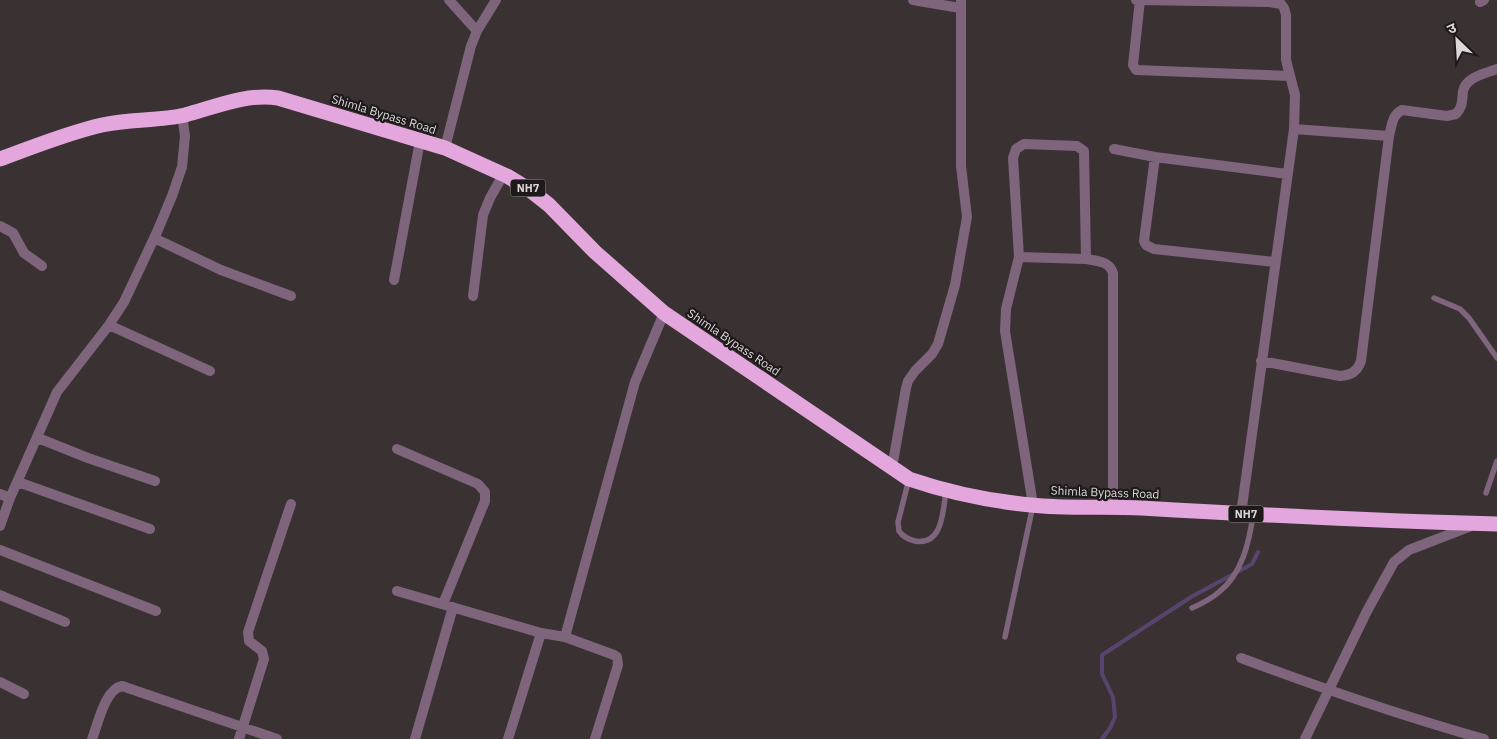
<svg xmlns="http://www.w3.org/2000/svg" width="1497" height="739" viewBox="0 0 1497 739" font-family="'IBM Plex Sans','Noto Sans Devanagari',sans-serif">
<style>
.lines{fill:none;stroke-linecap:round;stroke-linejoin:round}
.stream{stroke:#58456e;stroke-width:4}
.lane{stroke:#7e657b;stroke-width:5.5}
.street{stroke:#7e657b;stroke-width:10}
.highway{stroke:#e4a7dd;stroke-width:15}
.labels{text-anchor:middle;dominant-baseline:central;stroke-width:4.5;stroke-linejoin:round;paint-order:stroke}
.shield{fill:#1e1a1b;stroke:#a39e9f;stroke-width:1}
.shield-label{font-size:11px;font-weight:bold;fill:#dcd7d8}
.street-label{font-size:12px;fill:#dcd7d8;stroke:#1e1a1b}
</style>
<rect width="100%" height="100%" fill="#3a3133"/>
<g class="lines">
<path class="stream" d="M1102,739l8,-11 5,-11 -2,-20 -11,-23v-19l89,-58 61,-33 6,-12"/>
<path class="lane" d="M1434,298l26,11 9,9 28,40
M909,479l-11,43 1,9c4,6 9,8 16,10 28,5 28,-31 31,-50
M1486,493l11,-32
M1192,608c9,-4 19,-9 27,-16 23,-18 30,-49 34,-77
M1005,637l28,-132"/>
<path class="street" d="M449,0l28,31
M913,0l47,8
M1136,0l133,2 12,2 3,4 2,7v45l9,35 -1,34 -53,385
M1140,0l-7,65 3,5 154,6
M1480,2l4,-2
M1389,136c3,-11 3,-21 13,-26l45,6 9,-2c7,-7 6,-14 7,-23 3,-14 23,-18 34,-22
M445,148l26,-102 6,-15 19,-31
M1114,149l41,8 132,17
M1155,157l-11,84 2,4 8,4 121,13
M0,226l13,7 11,20 18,13
M154,238l67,32 70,26
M1019,257l67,2
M394,280l26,-139
M473,296l10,-81 7,-17 13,-23
M109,325l101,46
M1261,361l79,15c11,-1 17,-4 21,-15l28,-225 -95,-7
M38,438l50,20 67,23
M397,449l81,35 7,8v9l-42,103
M892,468l14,-80 2,-7 7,-10 17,-17 6,-10 17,-59 12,-68 -6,-51v-166
M18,482l132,47
M0,494l10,4
M1033,505l-28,-174 1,-22 13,-52 -6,-99 3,-9 8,-5 53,2 7,5 2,108c11,2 23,2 27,14v233
M0,526l10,-28 47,-106 52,-67 15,-23 33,-70 15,-36 10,-29 3,-31 -3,-21
M0,550l156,61
M397,591l144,42 24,4 49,18 3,2 1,8 -23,74
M0,595l65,27
M565,637l70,-255 29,-69
M1241,658c80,30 161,58 243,81
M0,682l24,12
M92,739c6,-15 13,-50 30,-53l155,53
M239,739l25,-80 -2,-8 -13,-10 -1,-9 43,-128
M415,739l38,-132
M508,739l33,-106
M1305,739l62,-128 27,-49 15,-12 62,-24"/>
<path class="highway" d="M0,159c33,-12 67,-26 102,-34 27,-6 57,-4 83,-10 30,-8 61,-22 93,-17l167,50 62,28 23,14 19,15 46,47 69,61 245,166c41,14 80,22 122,26 37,4 74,1 110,3 119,7 237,13 356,16"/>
</g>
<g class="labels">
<g class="shield">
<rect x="510.5" y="179.5" width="35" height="17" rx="4"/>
<rect x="1228.5" y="505.5" width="35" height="17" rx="4"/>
</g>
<g class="shield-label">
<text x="528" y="188">NH7</text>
<text x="1246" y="514">NH7</text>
</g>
<g class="street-label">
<text transform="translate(384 114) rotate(17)">Shimla Bypass Road</text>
<text transform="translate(734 342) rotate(34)">Shimla Bypass Road</text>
<text transform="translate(1105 492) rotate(2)">Shimla Bypass Road</text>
</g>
</g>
<g transform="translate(1457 40) rotate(335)" stroke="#1e1a1b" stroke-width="4" paint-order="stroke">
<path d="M0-4L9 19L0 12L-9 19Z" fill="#dcd7d8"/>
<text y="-8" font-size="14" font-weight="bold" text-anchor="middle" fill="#dcd7d8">उ</text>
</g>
</svg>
